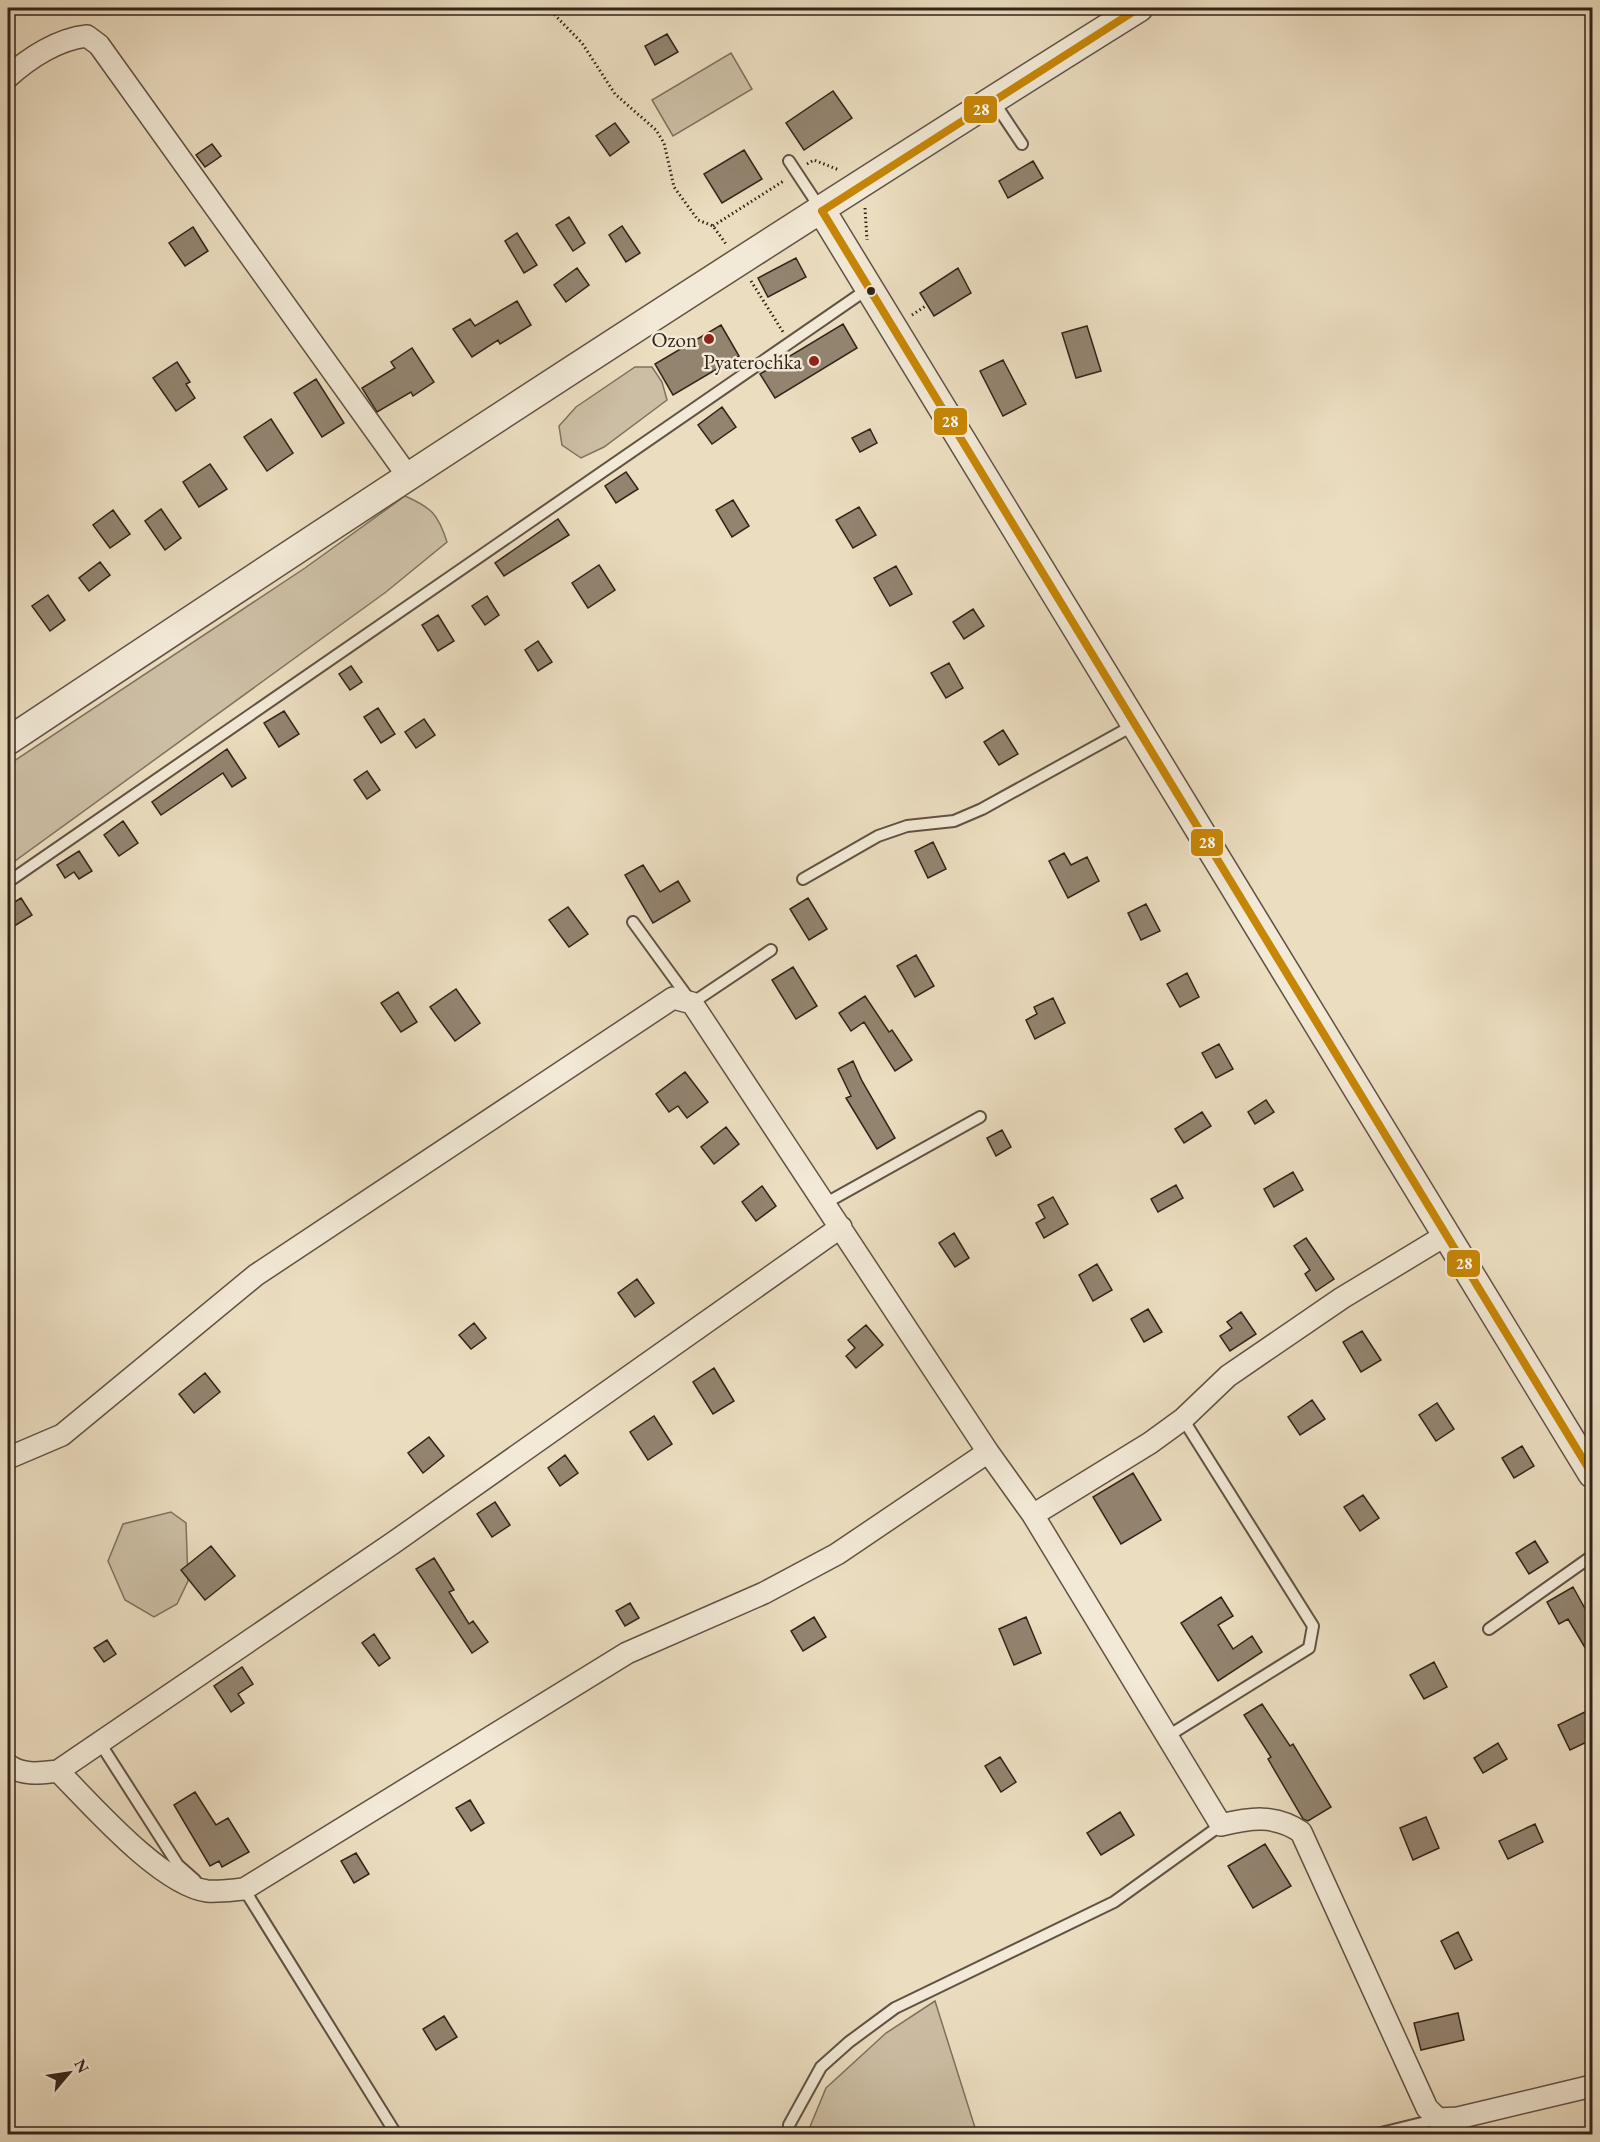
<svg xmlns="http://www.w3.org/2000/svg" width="1600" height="2142" viewBox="0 0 1600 2142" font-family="'EB Garamond',serif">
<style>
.green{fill:#ccbea4;stroke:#80715e;stroke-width:1.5}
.building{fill:#938470;stroke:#332419;stroke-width:1.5}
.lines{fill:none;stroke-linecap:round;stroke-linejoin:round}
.service-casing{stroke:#615243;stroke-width:14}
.minor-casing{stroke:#615243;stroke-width:24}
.tertiary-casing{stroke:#615243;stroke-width:30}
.path{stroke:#332419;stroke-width:3;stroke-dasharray:1.5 3;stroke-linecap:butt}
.service{stroke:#f2e9d6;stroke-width:10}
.minor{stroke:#f2e9d6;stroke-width:21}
.tertiary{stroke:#f2e9d6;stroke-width:27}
.bus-1-casing{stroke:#f2e9d6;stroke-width:12}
.bus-1{stroke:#c68606;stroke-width:8}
.bus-dot{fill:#332419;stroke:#f2e9d6;stroke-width:2}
.poi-dot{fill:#8f2418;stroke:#f2e9d6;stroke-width:2}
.labels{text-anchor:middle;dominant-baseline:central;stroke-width:5;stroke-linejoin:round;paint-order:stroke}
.poi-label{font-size:21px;fill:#332419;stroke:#f2e9d6;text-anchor:end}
.line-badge{stroke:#f2e9d6;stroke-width:2}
.badge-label{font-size:16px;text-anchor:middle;font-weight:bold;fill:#fff}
</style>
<rect width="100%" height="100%" fill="#ebddc0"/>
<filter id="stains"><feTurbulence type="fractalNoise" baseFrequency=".00333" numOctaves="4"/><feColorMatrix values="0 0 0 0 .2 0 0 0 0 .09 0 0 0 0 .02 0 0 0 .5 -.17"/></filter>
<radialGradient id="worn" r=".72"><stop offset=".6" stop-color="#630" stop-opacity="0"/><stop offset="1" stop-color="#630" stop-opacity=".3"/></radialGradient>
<path class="green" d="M731,53l21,36 -79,47 -21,-36z
M635,367h17l10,15 5,18 -63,47 -23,11 -19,-13 -3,-19 17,-19z
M405,496c27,12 33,18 42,46l-61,50 -378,274v-101l297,-197z
M171,1512l15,11 2,58 -11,23 -23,13 -29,-17 -17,-39 15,-37z
M935,2001l42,133h-170l19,-46 60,-55z"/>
<path class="building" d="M667,34l11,18 -23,13 -10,-19z
M833,91l19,27 -48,32 -18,-27z
M615,123l14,19 -19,14 -14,-20z
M212,144l9,12 -16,11 -9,-12z
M744,150l18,29 -40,24 -18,-29z
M1033,161l10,17 -35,20 -9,-17z
M569,217l16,26 -12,8 -17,-26z
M622,226l18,27 -14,9 -17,-27z
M193,227l15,24 -23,15 -16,-23z
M517,233l20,32 -13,8 -19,-32z
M796,258l10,19 -38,20 -10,-19z
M577,268l12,17 -23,17 -12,-17z
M958,268l13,25 -37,23 -14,-23z
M517,301l14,24 -31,19 -2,-4 -26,17 -19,-28 17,-10 5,7z
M843,324l14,24 -82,50 -15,-24z
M721,325l18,31 -66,39 -18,-31z
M1087,326l14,45 -25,7 -14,-45z
M412,348l22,34 -21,14 -2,-4 -34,20 -15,-24 33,-20 -4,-6z
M1003,360l23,44 -23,12 -23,-45z
M177,362l13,20 -4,2 9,14 -19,13 -23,-33z
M316,379l28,44 -22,14 -28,-44z
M722,407l14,20 -24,17 -14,-19z
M271,419l22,34 -26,18 -23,-34z
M870,429l7,14 -17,9 -8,-14z
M210,464l17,25 -28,18 -16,-25z
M626,472l12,17 -22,14 -11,-17z
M733,500l16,26 -17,11 -16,-27z
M859,507l17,28 -23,13 -17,-28z
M161,509l20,29 -16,12 -20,-29z
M113,510l17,24 -20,14 -17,-23z
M558,519l11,16 -65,41 -9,-13z
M100,562l10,13 -21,16 -10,-13z
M599,565l16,25 -27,18 -16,-25z
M896,566l16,28 -22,12 -16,-28z
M48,595l17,25 -15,11 -18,-25z
M487,596l12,19 -14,10 -13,-19z
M973,609l11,17 -20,13 -11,-17z
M438,615l16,26 -16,10 -16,-26z
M538,641l14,21 -14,9 -13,-21z
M949,663l14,25 -17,10 -15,-25z
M351,666l11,16 -12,8 -11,-16z
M378,708l17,26 -14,9 -17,-26z
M284,711l15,23 -20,13 -15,-24z
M424,719l11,16 -19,13 -11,-16z
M1003,730l15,24 -19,11 -15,-23z
M227,749l19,29 -14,9 -9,-14 -62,42 -9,-13z
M367,771l13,19 -13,9 -13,-19z
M123,821l15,22 -19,13 -15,-21z
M933,842l13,27 -18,9 -13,-27z
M79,851l13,20 -13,8 -5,-7 -9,6 -8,-13z
M1064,853l7,12 16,-8 12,24 -31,17 -19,-37z
M643,865l17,27 18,-11 12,20 -37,22 -28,-48z
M21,898l11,17 -24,15v-24z
M808,898l19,31 -18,11 -19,-31z
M1146,904l14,27 -19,9 -13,-27z
M568,907l20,27 -19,13 -20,-27z
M916,955l18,31 -19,11 -18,-31z
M793,967l24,39 -21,13 -24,-39z
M1187,973l12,24 -19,10 -13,-23z
M456,989l24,34 -25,18 -25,-34z
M398,992l19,30 -16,10 -20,-29z
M865,996l24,36 3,-2 20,30 -17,11 -31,-49 -13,9 -12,-18z
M1053,998l12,25 -30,16 -9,-19 11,-6 -3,-7z
M1219,1044l14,25 -17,9 -14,-25z
M853,1061l9,20 33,57 -18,11 -31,-51 5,-2 -13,-27z
M685,1072l23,30 -21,16 -9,-12 -9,6 -13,-18z
M1266,1100l8,12 -19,12 -7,-12z
M1202,1112l9,14 -27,17 -9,-14z
M726,1127l13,17 -25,20 -13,-17z
M1002,1130l9,17 -15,9 -9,-18z
M1293,1172l10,18 -29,17 -10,-18z
M1176,1185l7,13 -25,14 -7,-13z
M762,1186l14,20 -20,15 -14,-19z
M1053,1197l15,27 -24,14 -8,-15 9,-5 -7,-13z
M954,1233l15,25 -14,9 -16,-24z
M1306,1238l28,41 -18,12 -11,-17 5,-4 -16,-24z
M1097,1264l15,26 -19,11 -14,-26z
M637,1279l17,24 -19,14 -17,-24z
M1148,1309l14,23 -18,10 -13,-23z
M1241,1312l15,22 -26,17 -10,-15 12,-8 -5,-6z
M474,1323l12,15 -15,11 -12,-14z
M866,1325l17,20 -27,23 -10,-12 9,-8 -7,-8z
M1362,1331l19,29 -20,12 -18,-30z
M714,1368l20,33 -21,13 -20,-32z
M205,1373l15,19 -26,21 -15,-19z
M1312,1400l13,19 -25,16 -12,-18z
M1437,1403l17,26 -18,12 -17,-26z
M654,1416l18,28 -24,16 -18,-28z
M429,1437l15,19 -21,17 -15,-20z
M1522,1446l12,20 -20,12 -12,-20z
M565,1455l13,18 -18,13 -12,-18z
M1133,1473l28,47 -40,24 -28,-47z
M1363,1495l16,23 -19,13 -16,-24z
M495,1502l15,23 -18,12 -15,-23z
M1535,1541l13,21 -19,12 -13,-21z
M211,1546l24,30 -30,24 -24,-30z
M434,1558l20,32 -5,2 20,32 4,-3 15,21 -16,11 -56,-84z
M1573,1587l20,36v38l-25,-42 -9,5 -12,-22z
M1221,1597l12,19 -15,9 15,24 19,-13 10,16 -44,29 -37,-58z
M630,1603l9,15 -14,8 -9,-15z
M814,1617l12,20 -23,14 -12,-20z
M1026,1617l15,36 -27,12 -15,-36z
M374,1634l16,24 -11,8 -17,-23z
M107,1640l9,14 -12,8 -10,-14z
M1434,1662l13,25 -23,12 -14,-24z
M242,1667l11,17 -15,10 6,9 -13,9 -17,-26z
M1262,1704l28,42 3,-2 38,63 -23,14 -5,-2 -35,-60 3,-2 -27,-42z
M1593,1708v31l-23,11 -12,-25z
M1498,1743l9,16 -24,14 -9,-15z
M1000,1757l16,25 -15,10 -16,-26z
M195,1792l21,33 12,-7 21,34 -27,15 -3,-6 -9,5 -36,-61z
M470,1800l14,23 -13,8 -15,-23z
M1120,1812l14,23 -33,20 -14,-22z
M1426,1817l13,31 -26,12 -13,-32z
M1535,1824l8,18 -35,17 -9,-18z
M1265,1844l26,42 -38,22 -25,-42z
M356,1853l13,21 -15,9 -13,-22z
M1458,1932l14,28 -17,9 -14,-28z
M1458,2013l6,27 -43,10 -7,-27z
M444,2016l13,21 -21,13 -13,-21z"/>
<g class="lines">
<g class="service-casing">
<path id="service" d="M992,99l30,45
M789,161l31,47
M803,879l75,-43 29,-10 47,-5 28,-12 152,-84
M8,882l861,-594
M633,922l59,81 79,-53
M826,1203l154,-86
M1489,1629l103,-73
M1168,1736l141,-88 4,-22 -130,-207
M100,1743l78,122 17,15
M244,1889l152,245
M789,2134v-9l32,-58 28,-25 46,-34 219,-106 107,-77
M1377,2134l61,-15"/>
</g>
<g class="minor-casing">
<path id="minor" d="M8,77c21,-19 50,-38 79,-41l12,9 308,430
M8,1458l54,-23 194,-160 417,-277 19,5 296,449 45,63 188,310c29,-7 54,-11 80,7l126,276 11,11 20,-1 134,-32
M1033,1515l117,-72 33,-24 45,-43 114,-78 104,-63
M8,1765c15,11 32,8 50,6 33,33 103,114 149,120 12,1 25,-1 37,-2l383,-236 137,-60 73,-39 151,-102
M58,1771l335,-228 448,-316"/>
</g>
<g class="tertiary-casing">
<path id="tertiary" d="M822,211l770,1263
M8,741c374,-249 750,-495 1131,-733"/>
</g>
<path class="path" d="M548,8l34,35 33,51 41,36 8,13 10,44 24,33 15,6 13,18
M807,164l7,-4 25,10
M865,208l2,32
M713,226l72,-46
M751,281l32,51
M912,315l15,-10"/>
<use href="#service" class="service"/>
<use href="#minor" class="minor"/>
<use href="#tertiary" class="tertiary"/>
<g class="bus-1-casing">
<path id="bus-1" d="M822,211l770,1263
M822,211l317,-203"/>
</g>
<use href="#bus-1" class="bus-1"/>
</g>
<circle class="bus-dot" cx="871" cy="291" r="5"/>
<g class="poi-dot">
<circle cx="709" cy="339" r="6"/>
<circle cx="814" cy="361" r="6"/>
</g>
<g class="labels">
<g class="poi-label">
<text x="697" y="339">Ozon</text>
<text x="802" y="361">Pyaterochka</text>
</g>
</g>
<g class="line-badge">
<rect x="963" y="95" width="35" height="29" rx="6" fill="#c68606"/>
<rect x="933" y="407" width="35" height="29" rx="6" fill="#c68606"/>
<rect x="1190" y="828" width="34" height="29" rx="6" fill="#c68606"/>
<rect x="1446" y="1249" width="35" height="29" rx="6" fill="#c68606"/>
</g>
<g class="badge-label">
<text x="981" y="115">28</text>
<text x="950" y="427">28</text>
<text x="1207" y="848">28</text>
<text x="1464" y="1269">28</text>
</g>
<rect width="1600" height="2142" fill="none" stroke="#ebddc0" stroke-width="30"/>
<rect x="9" y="9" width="1582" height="2124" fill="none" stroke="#332419" stroke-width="3"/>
<rect x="15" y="15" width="1570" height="2112" fill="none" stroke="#332419" stroke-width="1.5"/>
<g transform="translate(69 2073) rotate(61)" stroke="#f2e9d6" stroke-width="4.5" paint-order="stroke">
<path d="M0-4.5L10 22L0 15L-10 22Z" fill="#332419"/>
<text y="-9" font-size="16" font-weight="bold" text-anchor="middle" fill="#332419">N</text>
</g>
<rect width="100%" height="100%" filter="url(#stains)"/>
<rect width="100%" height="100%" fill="url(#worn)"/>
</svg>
